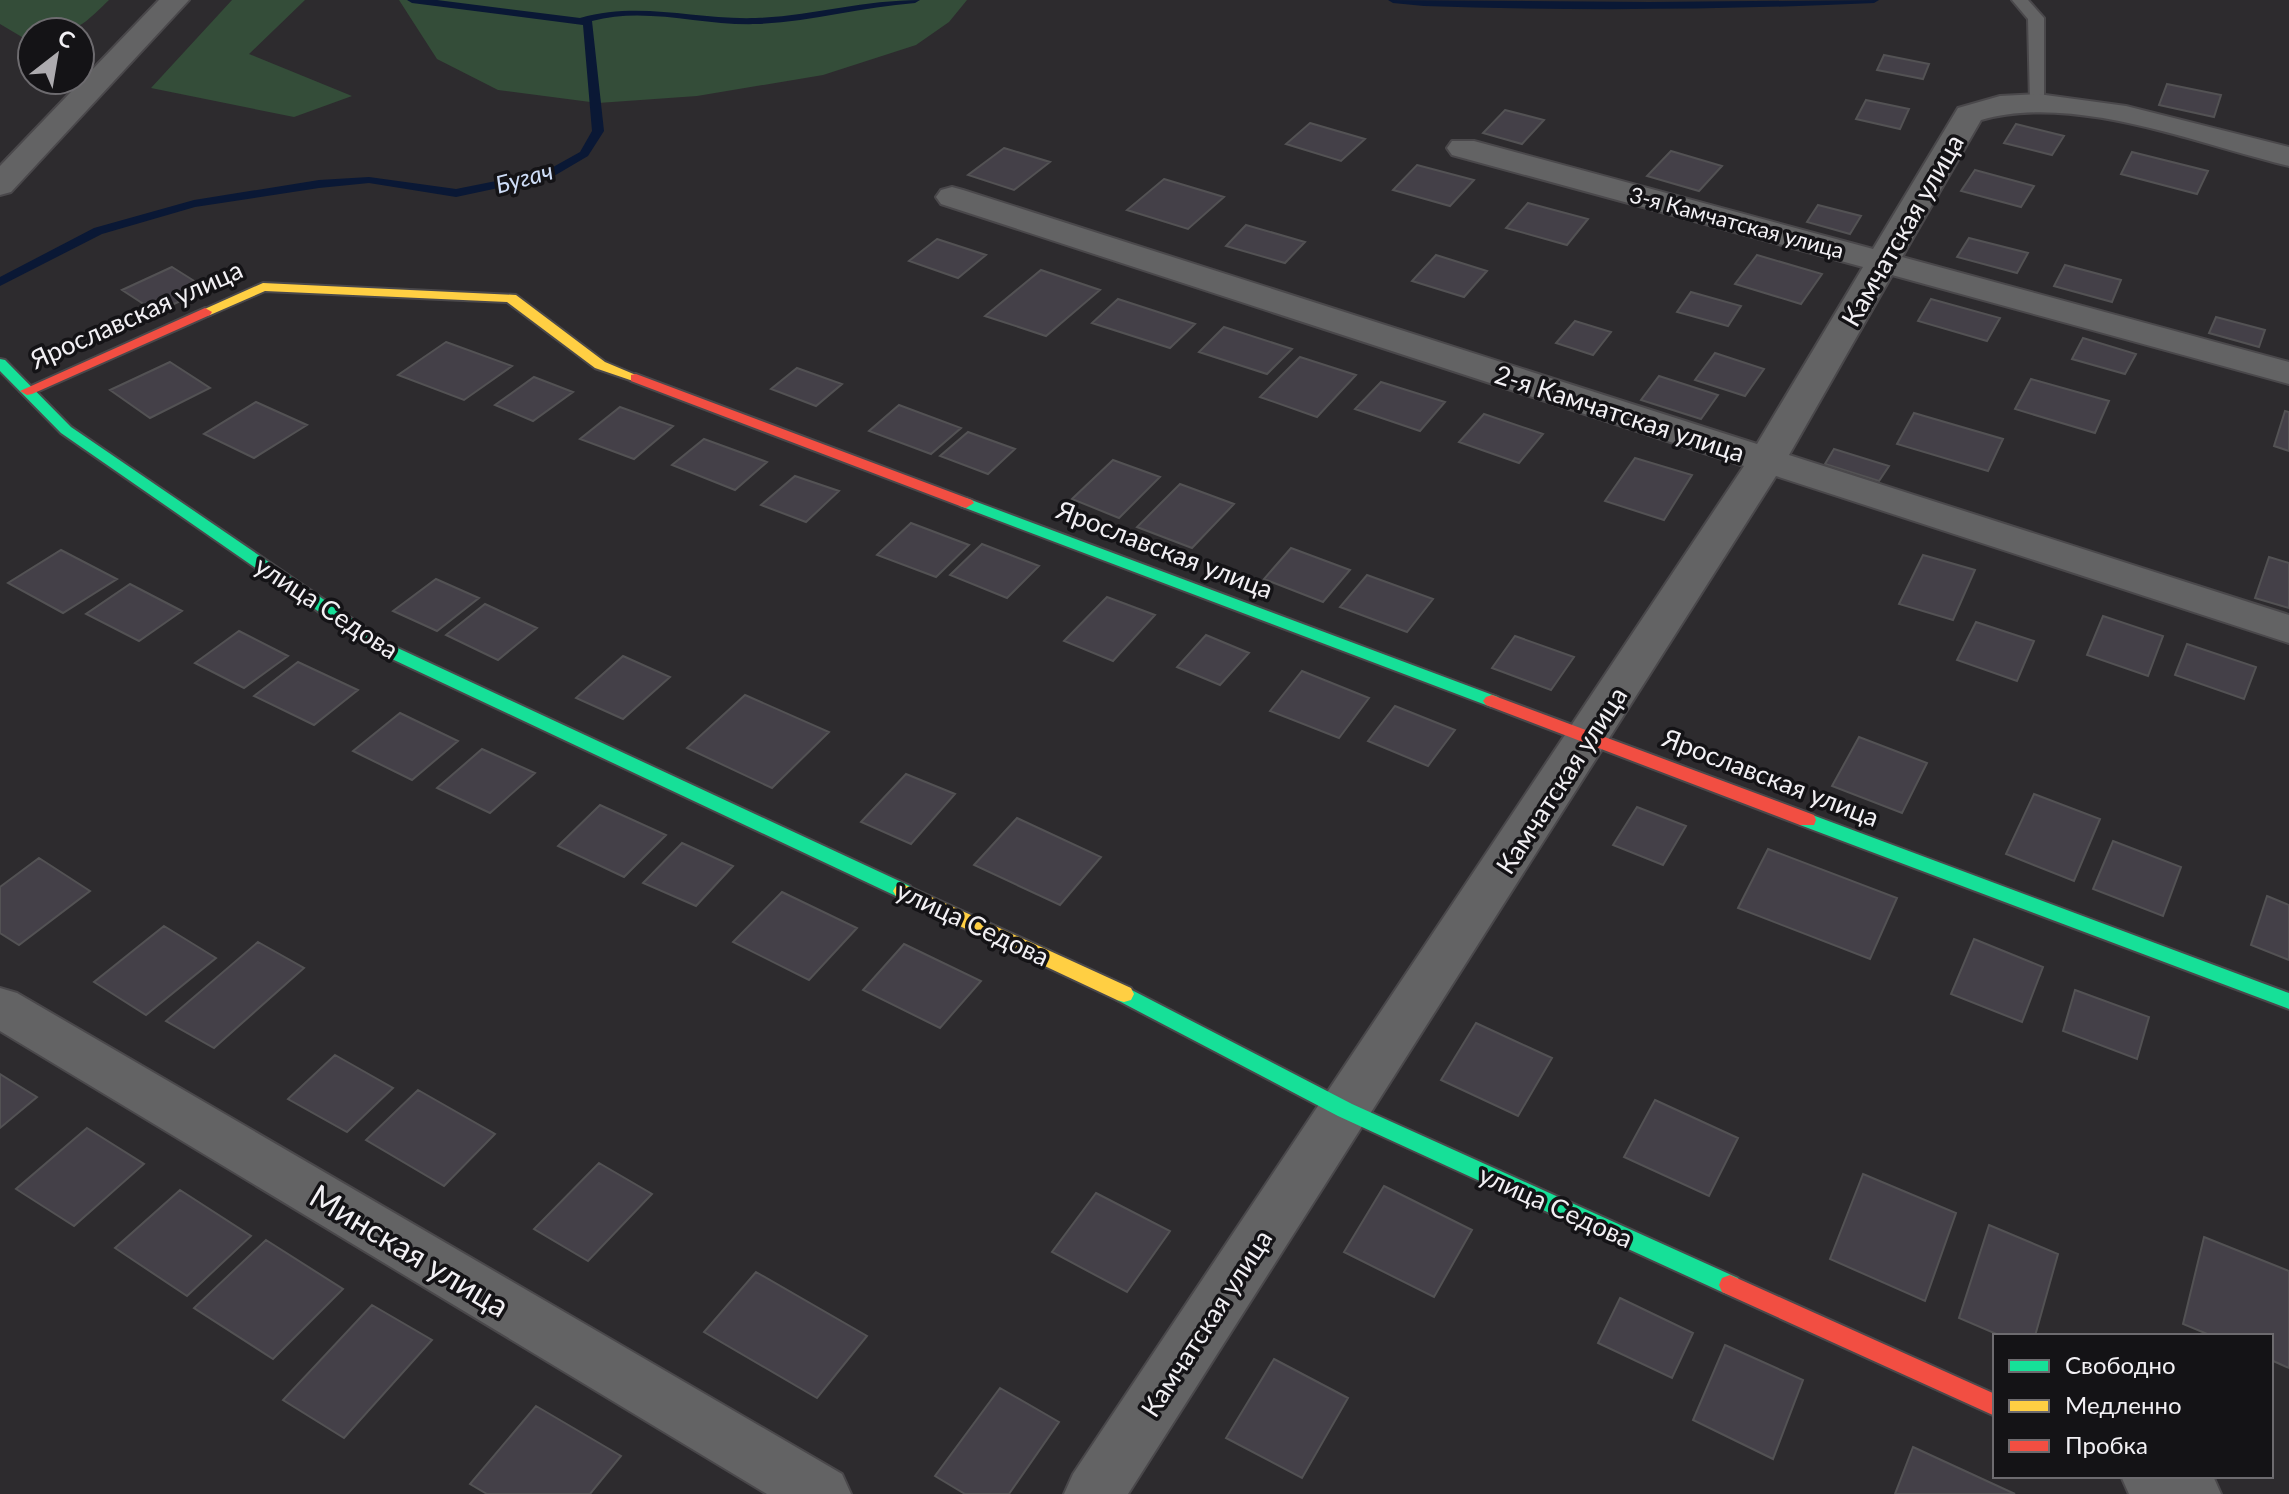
<svg xmlns="http://www.w3.org/2000/svg" width="2289" height="1494" viewBox="0 0 2289 1494" font-family="Lato,sans-serif">
<style>
.green{fill:#344d39}
.lines{fill:none;stroke-linecap:round;stroke-linejoin:round}
.stream{fill:#0a1835;fill-rule:evenodd}
.building{fill:#444048;stroke:#535254;stroke-width:2}
.lane-casing{stroke:#4a484b;stroke-width:4}
.street-casing{stroke:#4a484b;stroke-width:4}
.fast-casing{stroke:#4a484b;stroke-width:4}
.slow-casing{stroke:#4a484b;stroke-width:4}
.jam-casing{stroke:#4a484b;stroke-width:4}
.lane{fill:#636364;fill-rule:evenodd}
.street{fill:#636364;fill-rule:evenodd}
.fast{fill:#16e098;fill-rule:evenodd}
.slow{fill:#ffcf43;fill-rule:evenodd}
.jam{fill:#f24e42;fill-rule:evenodd}
.labels{text-anchor:middle;dominant-baseline:central;stroke-width:7;stroke-linejoin:round;paint-order:stroke}
.far-street-label{font-size:22px;fill:#f2f0f4;stroke:#141316}
.far-water-label{font-size:24px;font-style:italic;fill:#cddcf6;stroke:#141316}
.street-label{font-size:26px;fill:#f2f0f4;stroke:#141316}
.near-street-label{font-size:32px;fill:#f2f0f4;stroke:#141316}
</style>
<rect width="100%" height="100%" fill="#2d2b2e"/>
<path class="green" d="M0,0h109c-32,31 -32,32 -77,32v11l-32,-19z
M232,0h73l-56,54 103,42 -58,21 -143,-29z
M399,0h568l-18,22 -33,23 -93,30 -126,21 -99,7 -100,-13 -61,-31z"/>
<g class="lines">
<path class="stream" d="M407,0h30l143,18c62,-17 114,2 176,0 56,-2 107,-18 164,-18l-5,3c-53,4 -105,19 -158,21 -55,2 -111,-18 -165,-3l12,110 -16,25 -34,20 -98,21 -87,-14 -50,5 -124,19 -93,27 -102,52v-9l94,-49 100,-28 125,-20 50,-3 87,12 90,-18 34,-19 12,-21 -9,-106 -171,-22z
M1388,0l262,2 229,-2 -5,3c-150,7 -301,8 -450,3l-31,-3z"/>
</g>
<path class="building" d="M1884,55l45,9 -6,15 -46,-9z
M2167,84l54,11 -7,22 -55,-12z
M1866,100l43,9 -9,20 -44,-10z
M1505,110l39,10 -22,24 -39,-11z
M1310,123l55,16 -24,22 -55,-17z
M2016,124l48,12 -12,19 -48,-12z
M1004,148l46,14 -36,28 -46,-15z
M1671,151l51,15 -23,25 -52,-15z
M2132,152l76,19 -11,23 -76,-20z
M1417,165l57,15 -24,26 -57,-16z
M1975,170l59,16 -13,21 -60,-16z
M1164,179l60,18 -36,32 -61,-19z
M1528,203l60,16 -21,26 -61,-17z
M1818,205l43,11 -11,18 -43,-12z
M1246,225l59,17 -20,21 -59,-17z
M1969,238l59,15 -11,20 -60,-16z
M937,239l49,16 -28,23 -49,-17z
M1436,255l51,16 -23,26 -52,-16z
M1757,255l65,19 -21,30 -66,-20z
M2065,265l56,15 -9,22 -58,-16z
M172,267l35,22 -51,23 -34,-22z
M1041,270l59,20 -54,46 -61,-20z
M1691,292l50,14 -13,20 -51,-14z
M1118,299l77,25 -25,24 -78,-25z
M1931,299l69,19 -13,23 -69,-20z
M2216,317l49,13 -6,17 -50,-14z
M1575,321l36,11 -18,23 -37,-12z
M1224,327l68,22 -25,25 -68,-22z
M2083,338l53,16 -11,20 -53,-15z
M446,342l66,24 -48,34 -66,-25z
M1715,353l49,16 -19,27 -50,-16z
M1300,357l56,18 -39,42 -57,-20z
M170,362l40,26 -60,30 -40,-28z
M797,368l45,16 -26,22 -45,-17z
M1659,376l59,19 -17,24 -60,-19z
M534,377l39,15 -40,29 -38,-16z
M2031,379l78,22 -14,32 -80,-24z
M1381,382l64,20 -25,29 -65,-22z
M256,402l51,23 -53,33 -50,-24z
M899,405l62,23 -30,26 -62,-23z
M620,407l53,19 -39,33 -54,-20z
M2285,411l4,1v39l-15,-5z
M1914,413l89,26 -15,32 -91,-27z
M1484,414l59,20 -24,29 -60,-21z
M968,432l47,17 -27,25 -48,-18z
M704,439l63,23 -32,28 -63,-25z
M1834,449l55,17 -10,15 -54,-17z
M1635,458l57,17 -28,45 -59,-19z
M1113,460l47,17 -41,41 -47,-19z
M795,476l44,15 -33,31 -45,-17z
M1180,484l54,20 -42,44 -55,-21z
M911,523l58,22 -33,32 -59,-22z
M982,544l57,22 -32,32 -57,-23z
M1291,548l59,22 -27,32 -59,-23z
M61,550l56,29 -54,34 -55,-30z
M1923,555l52,15 -22,50 -54,-16z
M2269,557l20,6v45l-34,-10z
M1367,575l66,24 -26,33 -67,-25z
M436,579l43,19 -42,33 -44,-20z
M130,584l52,27 -43,30 -53,-27z
M1107,597l48,18 -42,46 -49,-20z
M485,604l52,24 -39,32 -52,-25z
M2103,616l60,20 -15,40 -61,-21z
M1976,622l58,19 -17,40 -60,-21z
M239,631l49,25 -44,32 -49,-25z
M1206,635l43,18 -29,32 -43,-18z
M1515,636l59,21 -23,33 -59,-22z
M2187,644l69,23 -12,32 -69,-24z
M623,656l47,21 -47,42 -47,-21z
M298,662l60,28 -44,35 -60,-29z
M1302,671l67,27 -30,40 -69,-27z
M745,695l84,37 -57,56 -85,-40z
M1395,706l60,24 -27,36 -60,-25z
M400,713l58,28 -46,39 -59,-29z
M1859,737l68,26 -25,50 -70,-27z
M482,749l53,24 -45,40 -53,-25z
M906,774l49,20 -44,50 -50,-22z
M2034,794l66,25 -26,62 -68,-27z
M600,805l66,30 -42,42 -66,-31z
M1637,807l49,19 -23,39 -50,-20z
M1017,818l84,39 -41,48 -86,-40z
M2113,841l68,26 -18,49 -70,-27z
M682,843l51,23 -37,40 -53,-23z
M1768,849l129,49 -27,61 -132,-51z
M39,858l51,33 -71,54 -19,-12v-46z
M782,892l75,36 -48,52 -76,-38z
M2267,896l22,9v55l-38,-15z
M164,926l52,32 -70,57 -52,-33z
M1974,939l69,28 -21,55 -71,-28z
M258,942l46,26 -90,80 -48,-27z
M904,944l77,37 -41,47 -77,-38z
M2075,990l74,27 -12,42 -74,-28z
M1476,1023l76,35 -34,58 -77,-36z
M335,1055l58,33 -46,44 -59,-33z
M0,1074l37,23 -37,31z
M418,1090l77,44 -51,52 -78,-46z
M1655,1100l83,38 -29,58 -85,-39z
M87,1128l57,36 -70,62 -58,-37z
M599,1163l53,31 -64,67 -54,-32z
M1863,1174l93,39 -31,88 -95,-42z
M1384,1186l88,44 -38,67 -90,-45z
M180,1190l71,46 -64,60 -72,-48z
M1096,1193l74,38 -43,61 -75,-40z
M1989,1225l69,29 -23,82h-34l-42,-18z
M2204,1237l85,34v97l-18,-8v-24h-59l-29,-12z
M266,1240l77,49 -70,70 -79,-51z
M756,1272l111,64 -50,62 -113,-66z
M1620,1298l73,35 -21,45 -74,-35z
M372,1305l60,35 -88,98 -61,-38z
M1725,1345l78,35 -30,79 -80,-39z
M1274,1359l74,39 -46,80 -76,-40z
M1000,1388l59,34 -50,72h-44l-30,-18z
M536,1406l85,50 -31,38h-103l-17,-10z
M1913,1447l102,47h-120z"/>
<g class="lines">
<g class="lane-casing">
<path id="lane" d="M2012,0h16l16,18v88l-6,1 -8,-5 -2,-83z"/>
</g>
<g class="street-casing">
<path id="street" d="M159,0h30l-178,192 -11,3v-29z
M2038,94l88,12 163,41v19c-92,-22 -215,-73 -308,-46l-79,137 387,105v22l-397,-109 -103,180 500,160v28l-513,-167 -648,1018h-64l9,-20 671,-1008 -803,-262 -5,-7 5,-7 11,-3 11,3 794,254 106,-177 -411,-112 -5,-7 5,-7h22l399,108 85,-141 42,-12z
M0,988l17,5 825,481 9,20h-84l-767,-463z
M2121,1476h92l8,18h-92z"/>
</g>
<g class="fast-casing">
<path id="fast" d="M0,359l5,1 66,67 318,217 521,242 3,5 -3,5h-14l-519,-244 -316,-219 -61,-62z
M966,498l532,199 3,4 -9,6 -6,-2 -526,-199 -2,-3z
M1807,813l482,180v16l-489,-184 -2,-5 2,-5z
M1124,986l228,118 386,174 3,7 -3,7 -8,3 -8,-3 -384,-176 -221,-116 -3,-6 3,-6z"/>
</g>
<g class="slow-casing">
<path id="slow" d="M263,283l253,12 89,67 38,16 -7,4 -41,-14 -88,-66 -242,-11 -55,24 -5,1 -7,-4z
M903,884l228,104 3,6 -3,6 -7,2 -7,-2 -221,-104 -3,-5 3,-5z"/>
</g>
<g class="jam-casing">
<path id="jam" d="M205,308l7,4 -2,3 -178,79 -5,1 -7,-4z
M636,374l336,126 2,3 -8,5 -6,-2 -329,-125v-6z
M1492,695l322,120 2,5 -2,5h-14l-314,-120 -3,-4 3,-4z
M1730,1275l265,119v22l-273,-124 -3,-7 3,-7z"/>
</g>
<use href="#lane" class="lane"/>
<use href="#street" class="street"/>
<use href="#fast" class="fast"/>
<use href="#slow" class="slow"/>
<use href="#jam" class="jam"/>
</g>
<g class="labels">
<g class="far-street-label">
<text transform="translate(1737 222) rotate(15)">3-я Камчатская улица</text>
</g>
<g class="far-water-label">
<text transform="translate(524 177) rotate(-15)">Бугач</text>
</g>
<g class="street-label">
<text transform="translate(1902 230) rotate(-60)">Камчатская улица</text>
<text transform="translate(136 314) rotate(-24)">Ярославская улица</text>
<text transform="translate(1620 413) rotate(18)">2-я Камчатская улица</text>
<text transform="translate(1165 549) rotate(21)">Ярославская улица</text>
<text transform="translate(327 607) rotate(33)">улица Седова</text>
<text transform="translate(1771 777) rotate(21)">Ярославская улица</text>
<text transform="translate(1561 780) rotate(-57)">Камчатская улица</text>
<text transform="translate(973 923) rotate(25)">улица Седова</text>
<text transform="translate(1556 1206) rotate(24)">улица Седова</text>
<text transform="translate(1206 1323) rotate(-57)">Камчатская улица</text>
</g>
<g class="near-street-label">
<text transform="translate(410 1250) rotate(31)">Минская улица</text>
</g>
</g>
<rect x="1993" y="1334" width="280" height="144" fill="#141316" stroke="#6d6b6f" stroke-width="2"/>
<rect x="2009" y="1360" width="40" height="12" fill="#16e098" stroke="#6d6b6f" stroke-width="2"/>
<text x="2065" y="1374" font-size="24" fill="#f2f0f4">Свободно</text>
<rect x="2009" y="1400" width="40" height="12" fill="#ffcf43" stroke="#6d6b6f" stroke-width="2"/>
<text x="2065" y="1414" font-size="24" fill="#f2f0f4">Медленно</text>
<rect x="2009" y="1440" width="40" height="12" fill="#f24e42" stroke="#6d6b6f" stroke-width="2"/>
<text x="2065" y="1454" font-size="24" fill="#f2f0f4">Пробка</text>
<g transform="translate(56 56) rotate(31)"><circle r="38" fill="#141316" stroke="#6d6b6f" stroke-width="2"/>
<path d="M0-6L14 30L0 20L-14 30Z" fill="#adabaf"/>
<text y="-12" font-size="22" font-weight="bold" text-anchor="middle" fill="#f2f0f4">С</text>
</g>
</svg>
